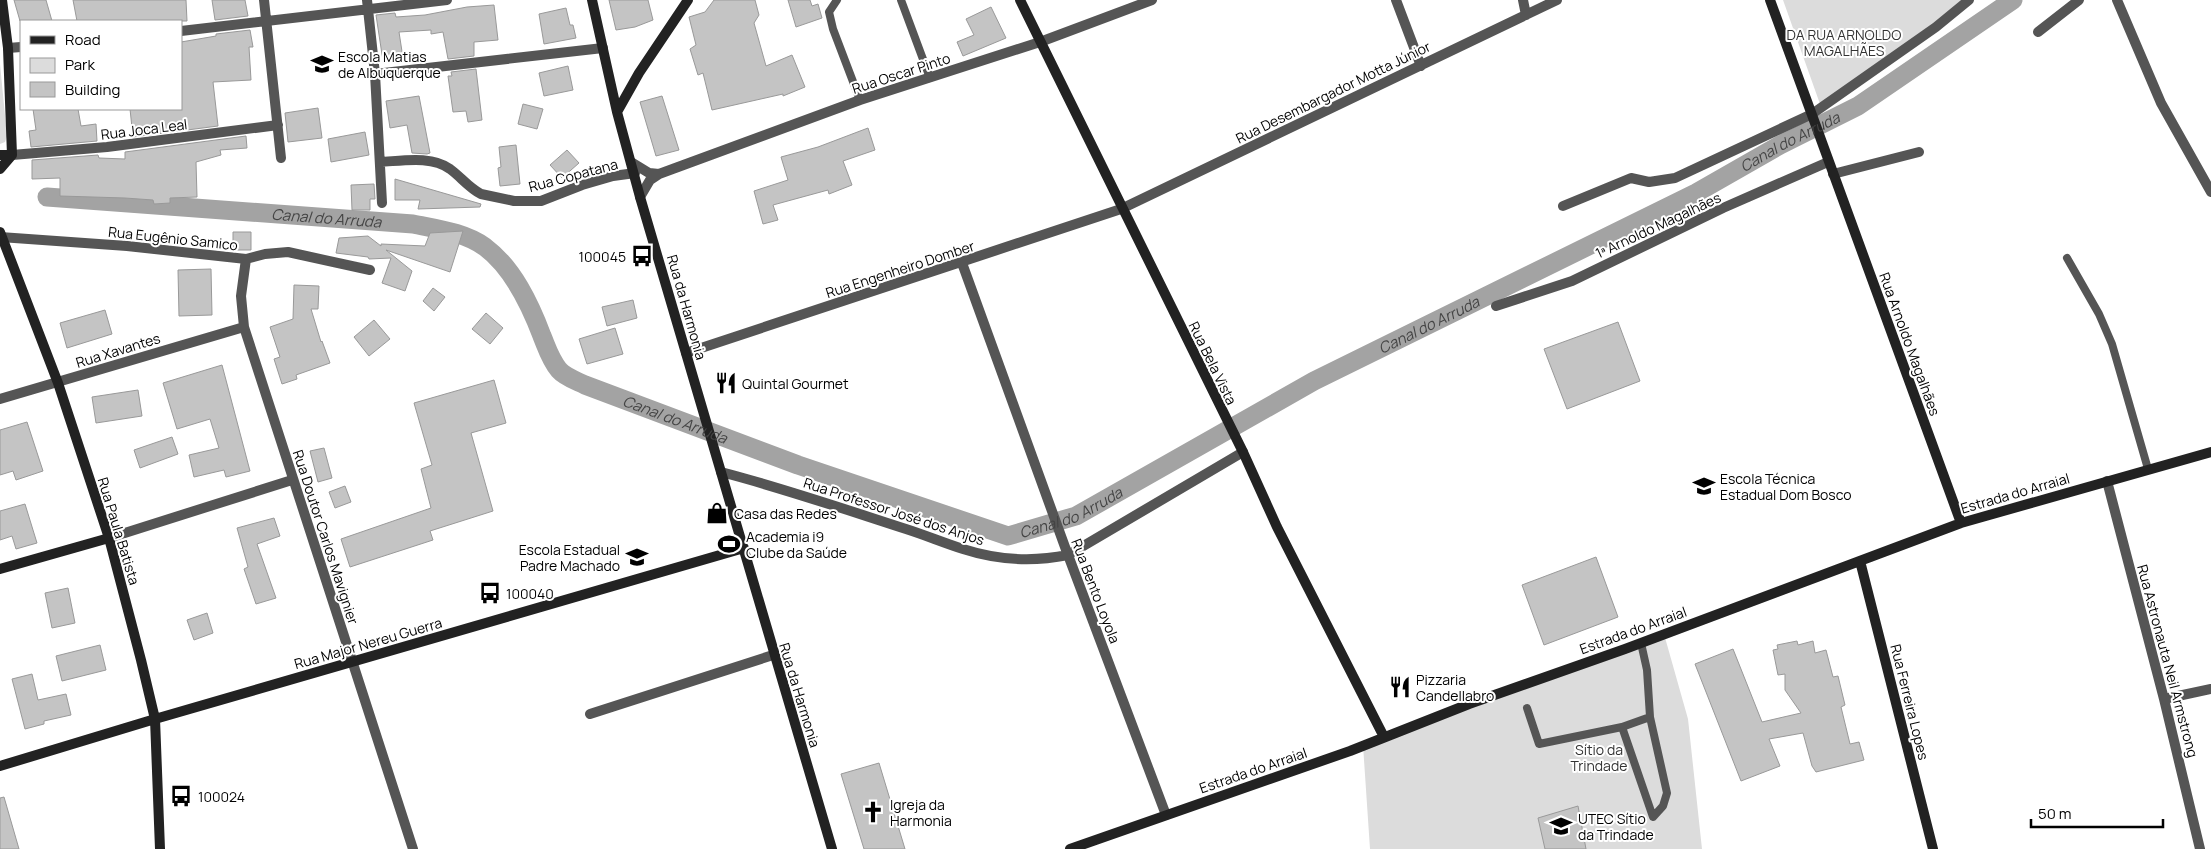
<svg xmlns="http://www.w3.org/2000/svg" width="2211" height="849" viewBox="0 0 2211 849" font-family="Manrope,sans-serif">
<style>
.green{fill:#dcdcdc}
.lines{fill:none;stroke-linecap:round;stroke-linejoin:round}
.canal{stroke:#a3a3a3;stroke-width:19}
.building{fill:#c4c4c4;stroke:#999}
.lane{stroke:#555;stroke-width:8}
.street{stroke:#555;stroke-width:10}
.secondary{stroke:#222;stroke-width:10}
.labels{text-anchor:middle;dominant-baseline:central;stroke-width:4;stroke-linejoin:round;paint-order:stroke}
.park-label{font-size:14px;fill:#333;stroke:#fff}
.poi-label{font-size:14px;fill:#000;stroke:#fff;text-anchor:start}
.street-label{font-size:14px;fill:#000;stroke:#fff}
.water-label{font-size:15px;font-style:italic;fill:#444;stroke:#fff}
</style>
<rect width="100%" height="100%" fill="#fff"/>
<path class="green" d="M1783,0h182l-40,34 -105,70z
M0,64l7,72 -2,6 -5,2z
M1664,634l24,85 14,130h-332l-7,-104z"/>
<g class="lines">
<path class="canal" id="s1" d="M47,197l366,27c24,5 51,8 72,23 28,21 45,57 57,89 5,12 8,23 17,34 6,7 18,11 26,15l213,80 210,71 68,-20 238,-135 382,-188 84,-48 78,-39 155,-106"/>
</g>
<path class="building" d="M14,0h32l6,21h-32z
M73,0h113l1,21h-110z
M212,0h33l3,16 -33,4z
M609,0h39l5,20 -18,7 -19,3z
M714,0h41l4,15 -5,8 12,43 26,-11 13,32 -22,9v-2l-71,16 -9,-37 -5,2 -8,-26 6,-4 -7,-28 16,-5z
M788,0h22l2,6 6,-2 4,14 -26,9z
M494,5l4,35 -24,2v14l-26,3 -5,-27 -12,2v-4l-32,2 4,26 -20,3 -7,-46 19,-2 1,4 29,-2 42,-8z
M991,7l15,31 -43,18 -6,-14 17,-7 -8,-16z
M566,8l4,17h3l3,13 -32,6 -5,-30z
M250,30l3,17h-4l2,33 -38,2 5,44 -85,11 -3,-28h51v-67l35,-6v-2z
M568,66l5,24 -29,6 -5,-23z
M476,69l6,51 -14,2 -2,-11 -13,1 -5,-36h4l-1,-4z
M419,96l11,57 -3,1 -15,-1 -5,-28 -17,3 -4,-27z
M662,96l17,54 -23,6 -16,-54z
M523,104l20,5 -6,20 -19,-5z
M318,108l4,30 -34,4 -3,-29z
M33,109h45l3,17 15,-2 1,17 -66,6 -2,-16 7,-1z
M868,128l7,22 -32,11 9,24 -23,9 -1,-4 -55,15 5,15 -15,4 -9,-33 34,-11 -7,-23 37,-10z
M365,132l4,23 -38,7 -3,-23z
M246,136l1,12 -27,2 1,5 -25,7 1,35 -27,1v5l-16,1 -1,-4 -28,-2 -65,-2v-18l-28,1v-19l66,-5 1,3 26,1v-7z
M516,145l4,39 -20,2 -2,-18 3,-1 -2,-20z
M567,150l12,13 -17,15 -12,-13z
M395,179l86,25 -1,3 -62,2 2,-9h-25z
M374,184l1,15h-5v11h-18l-1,-25z
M463,231l-13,41 -64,-22 26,21 -7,20 -23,-8 9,-25 -22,1 -1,-2 -32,-4 3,-15 29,-2 13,10v-2l44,2 5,-13z
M233,232h18v18h-18z
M211,269l1,46 -33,1 -1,-46z
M294,285l25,1 -1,23h-7l10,33 1,-1 8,22 -34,12 1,4 -15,5 -8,-25 6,-2 -10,-30 23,-8z
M433,288l12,9 -11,14 -11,-10z
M633,300l4,18 -30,8 -5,-19z
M105,310l7,24 -45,14 -7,-25z
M486,313l17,15 -13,16 -18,-15z
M374,320l16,19 -21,17 -15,-19z
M1618,322l22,59 -73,28 -23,-60z
M615,328l8,26 -36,10 -8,-25z
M222,365l28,106 -24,6 -2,-7 -30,7 -5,-22 30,-7 -9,-29 -33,10 -14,-46z
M494,380l12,43 -35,10 22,78 -63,20 3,9 -83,27 -9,-28 90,-31 -10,-39 11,-4 -18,-62z
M138,390l4,26 -46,7 -4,-26z
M27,422l16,49 -27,9 -3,-9 -13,4v-45z
M172,437l6,17 -38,14 -6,-18z
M324,448l8,30 -14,4 -8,-31z
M345,486l6,16 -16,6 -6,-16z
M25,504l12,39 -21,6 -4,-13 -12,4v-29z
M274,518l6,18 -23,8 19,54 -20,6 -12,-35 4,-2 -11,-39z
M1596,557l22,60 -74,28 -22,-60z
M68,588l7,35 -23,5 -7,-35z
M207,613l6,20 -19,7 -7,-20z
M1797,641l1,4 15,-4 2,12 11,-3 7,27 5,-1 7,29 -4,2 9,37 9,-2 5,18 -48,12 -4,-6 -9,-33 -34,6 11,27 -39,15 -46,-117 38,-15 29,73 39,-9 -16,-23v-16l-7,1 -5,-25 5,-1 -1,-4z
M100,645l6,25 -44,11 -6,-25z
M32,674l6,26 28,-6 5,21 -27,6v3l-19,5 -13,-50z
M879,763l26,86h-41l-23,-75z
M4,797l15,52h-19v-51z
M1578,806l8,43h-41l-7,-31z"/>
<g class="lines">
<path class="lane" d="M837,0l-8,12 4,17 27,71
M901,0l29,78
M2067,258l32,56 13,30 36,125
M1527,708l12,36 83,-17 28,-10
M1622,727l31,90 10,-11 4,-13 -17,-76 -3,-47 -6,-27"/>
<path class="street" d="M264,0l17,158
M367,0l8,74 7,129
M1396,0l25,66
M1523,0l3,15
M2117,0l44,103 50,89
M181,31l266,-31
M2038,32l41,-32
M8,48l13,-1
M375,74l228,-26
M12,155l95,-8 171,-22
M380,162c21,-1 52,-7 70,7 11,8 19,19 31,25l33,7h27l41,-16 31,-9 22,-3
M631,162l18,11 10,1 201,-74 180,-58 112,-42
M1833,174l86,-22
M640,197l10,-17 9,-6
M1563,206l68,-28 18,4 26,-4 137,-64 124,-87 33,-27
M0,237l127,9 119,13 19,-5 23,-2 82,18
M246,259l-5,37 3,31 169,522
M962,263l103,284 101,268
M1496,306l76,-25 151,-73 105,-46
M686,353l435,-144 436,-209
M0,399l244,-72
M721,472c62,16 123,37 185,57 19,6 38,14 57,20 34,11 70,13 105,6l175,-103
M2107,481l57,218 36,150
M109,538l183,-58
M2164,699l47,-10
M590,714l183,-59"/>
<path class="secondary" d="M592,0l25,112 23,85 192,652
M1020,0l223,452 34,75 107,210
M1770,0l191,523
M617,112l22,-39 49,-73
M0,155h12l-4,-107 -6,-48
M0,169l12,-14
M0,232l58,151 51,155 32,122 14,59 5,130
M1860,561l73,288
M0,569l109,-31
M0,766l155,-47 589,-171
M1070,849l280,-98 119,-47 156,-55 336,-126 250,-71"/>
</g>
<defs>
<g id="school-bare" transform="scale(1.725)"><path d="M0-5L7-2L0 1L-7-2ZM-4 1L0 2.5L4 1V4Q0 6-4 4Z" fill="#000" stroke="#fff" stroke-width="2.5" paint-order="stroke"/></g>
<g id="bus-bare" transform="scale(1.725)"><path d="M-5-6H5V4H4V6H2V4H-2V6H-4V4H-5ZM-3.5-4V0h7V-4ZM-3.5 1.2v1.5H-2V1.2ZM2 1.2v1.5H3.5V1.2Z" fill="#000" stroke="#fff" stroke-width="2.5" paint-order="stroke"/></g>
<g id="restaurant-bare" transform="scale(1.725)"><path d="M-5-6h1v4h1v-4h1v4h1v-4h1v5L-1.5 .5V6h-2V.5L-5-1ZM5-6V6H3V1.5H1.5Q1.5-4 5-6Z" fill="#000" stroke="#fff" stroke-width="2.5" paint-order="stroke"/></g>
<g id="shop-bare" transform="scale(1.725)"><path d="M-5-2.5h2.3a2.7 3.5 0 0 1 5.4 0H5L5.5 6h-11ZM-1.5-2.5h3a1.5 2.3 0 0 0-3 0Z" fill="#000" stroke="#fff" stroke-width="2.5" paint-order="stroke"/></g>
<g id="stadium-bare" transform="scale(1.725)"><path d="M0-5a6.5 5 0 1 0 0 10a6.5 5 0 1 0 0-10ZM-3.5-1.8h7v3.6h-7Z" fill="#000" stroke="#fff" stroke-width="2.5" paint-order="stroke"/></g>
<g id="church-bare" transform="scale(1.725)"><path d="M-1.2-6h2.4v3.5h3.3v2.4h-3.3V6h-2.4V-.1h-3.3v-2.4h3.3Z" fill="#000" stroke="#fff" stroke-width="2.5" paint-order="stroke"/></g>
</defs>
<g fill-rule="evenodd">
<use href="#school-bare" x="322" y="64"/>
<use href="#bus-bare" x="642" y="256"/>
<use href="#restaurant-bare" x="726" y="383"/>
<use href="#school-bare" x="1704" y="486"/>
<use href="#shop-bare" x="717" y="513"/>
<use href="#stadium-bare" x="729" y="544"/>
<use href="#school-bare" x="637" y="557"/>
<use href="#bus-bare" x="490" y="593"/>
<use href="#restaurant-bare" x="1400" y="687"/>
<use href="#bus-bare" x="181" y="796"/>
<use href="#church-bare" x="873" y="812"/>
<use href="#school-bare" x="1561" y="826"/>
</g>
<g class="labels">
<g class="park-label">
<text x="1844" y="34">DA RUA ARNOLDO<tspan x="1844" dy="16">MAGALHÃES</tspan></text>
<text x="1599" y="749">Sítio da<tspan x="1599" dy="16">Trindade</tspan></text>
</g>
<g class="poi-label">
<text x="338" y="56">Escola Matias<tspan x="338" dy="16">de Albuquerque</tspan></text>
<text x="626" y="256" text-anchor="end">100045</text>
<text x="742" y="383">Quintal Gourmet</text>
<text x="1720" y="478">Escola Técnica<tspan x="1720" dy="16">Estadual Dom Bosco</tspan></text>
<text x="734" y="513">Casa das Redes</text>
<text x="746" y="536">Academia i9<tspan x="746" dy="16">Clube da Saúde</tspan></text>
<text x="620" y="549" text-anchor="end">Escola Estadual<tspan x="620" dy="16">Padre Machado</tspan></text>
<text x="506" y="593">100040</text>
<text x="1416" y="679">Pizzaria<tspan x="1416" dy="16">Candellabro</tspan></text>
<text x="198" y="796">100024</text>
<text x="890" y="804">Igreja da<tspan x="890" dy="16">Harmonia</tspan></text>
<text x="1578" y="818">UTEC Sítio<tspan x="1578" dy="16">da Trindade</tspan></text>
</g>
<g class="street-label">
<text transform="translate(901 73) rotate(-18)">Rua Oscar Pinto</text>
<text transform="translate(1333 92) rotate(-26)">Rua Desembargador Motta Júnior</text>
<text transform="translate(144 129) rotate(-7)">Rua Joca Leal</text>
<text transform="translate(573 175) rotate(-15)">Rua Copatana</text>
<text transform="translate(1658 225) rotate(-25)">1ª Arnoldo Magalhães</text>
<text transform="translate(173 238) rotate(6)">Rua Eugênio Samico</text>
<text transform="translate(900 269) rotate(-18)">Rua Engenheiro Domber</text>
<text transform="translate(687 307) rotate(74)">Rua da Harmonia</text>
<text transform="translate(1910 344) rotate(70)">Rua Arnoldo Magalhães</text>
<text transform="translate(118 350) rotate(-17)">Rua Xavantes</text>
<text transform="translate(1213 363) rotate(64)">Rua Bela Vista</text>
<text transform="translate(2015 493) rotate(-16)">Estrada do Arraial</text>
<text transform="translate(894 511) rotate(18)">Rua Professor José dos Anjos</text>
<text transform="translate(119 531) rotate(73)">Rua Paula Batista</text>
<text transform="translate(326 537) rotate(72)">Rua Doutor Carlos Mavignier</text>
<text transform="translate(1096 591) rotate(69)">Rua Bento Loyola</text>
<text transform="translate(1633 630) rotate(-20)">Estrada do Arraial</text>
<text transform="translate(368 643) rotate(-16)">Rua Major Nereu Guerra</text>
<text transform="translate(2168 661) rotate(75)">Rua Astronauta Neil Armstrong</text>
<text transform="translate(800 695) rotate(73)">Rua da Harmonia</text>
<text transform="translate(1910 702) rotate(76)">Rua Ferreira Lopes</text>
<text transform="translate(1253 770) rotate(-19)">Estrada do Arraial</text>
</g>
<g class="water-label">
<text stroke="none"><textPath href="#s1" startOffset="1945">Canal do Arruda</textPath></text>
<text stroke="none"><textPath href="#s1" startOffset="280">Canal do Arruda</textPath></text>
<text stroke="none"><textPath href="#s1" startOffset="1540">Canal do Arruda</textPath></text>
<text stroke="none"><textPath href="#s1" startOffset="715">Canal do Arruda</textPath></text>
<text stroke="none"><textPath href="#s1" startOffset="1135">Canal do Arruda</textPath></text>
</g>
</g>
<rect x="20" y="20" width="162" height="90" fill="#ffffff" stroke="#999999"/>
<rect x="30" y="36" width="25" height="8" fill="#222222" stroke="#999999"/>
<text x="65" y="45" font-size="15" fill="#000000">Road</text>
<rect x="30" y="58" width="25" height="15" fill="#dcdcdc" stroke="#999999"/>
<text x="65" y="70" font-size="15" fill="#000000">Park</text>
<rect x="30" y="82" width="25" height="15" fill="#c4c4c4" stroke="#999999"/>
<text x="65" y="95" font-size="15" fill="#000000">Building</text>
<path d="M2031 819v8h132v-8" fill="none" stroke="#000000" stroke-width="2.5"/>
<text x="2038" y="819" font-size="15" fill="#000000" stroke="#ffffff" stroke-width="4" paint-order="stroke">50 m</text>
</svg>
